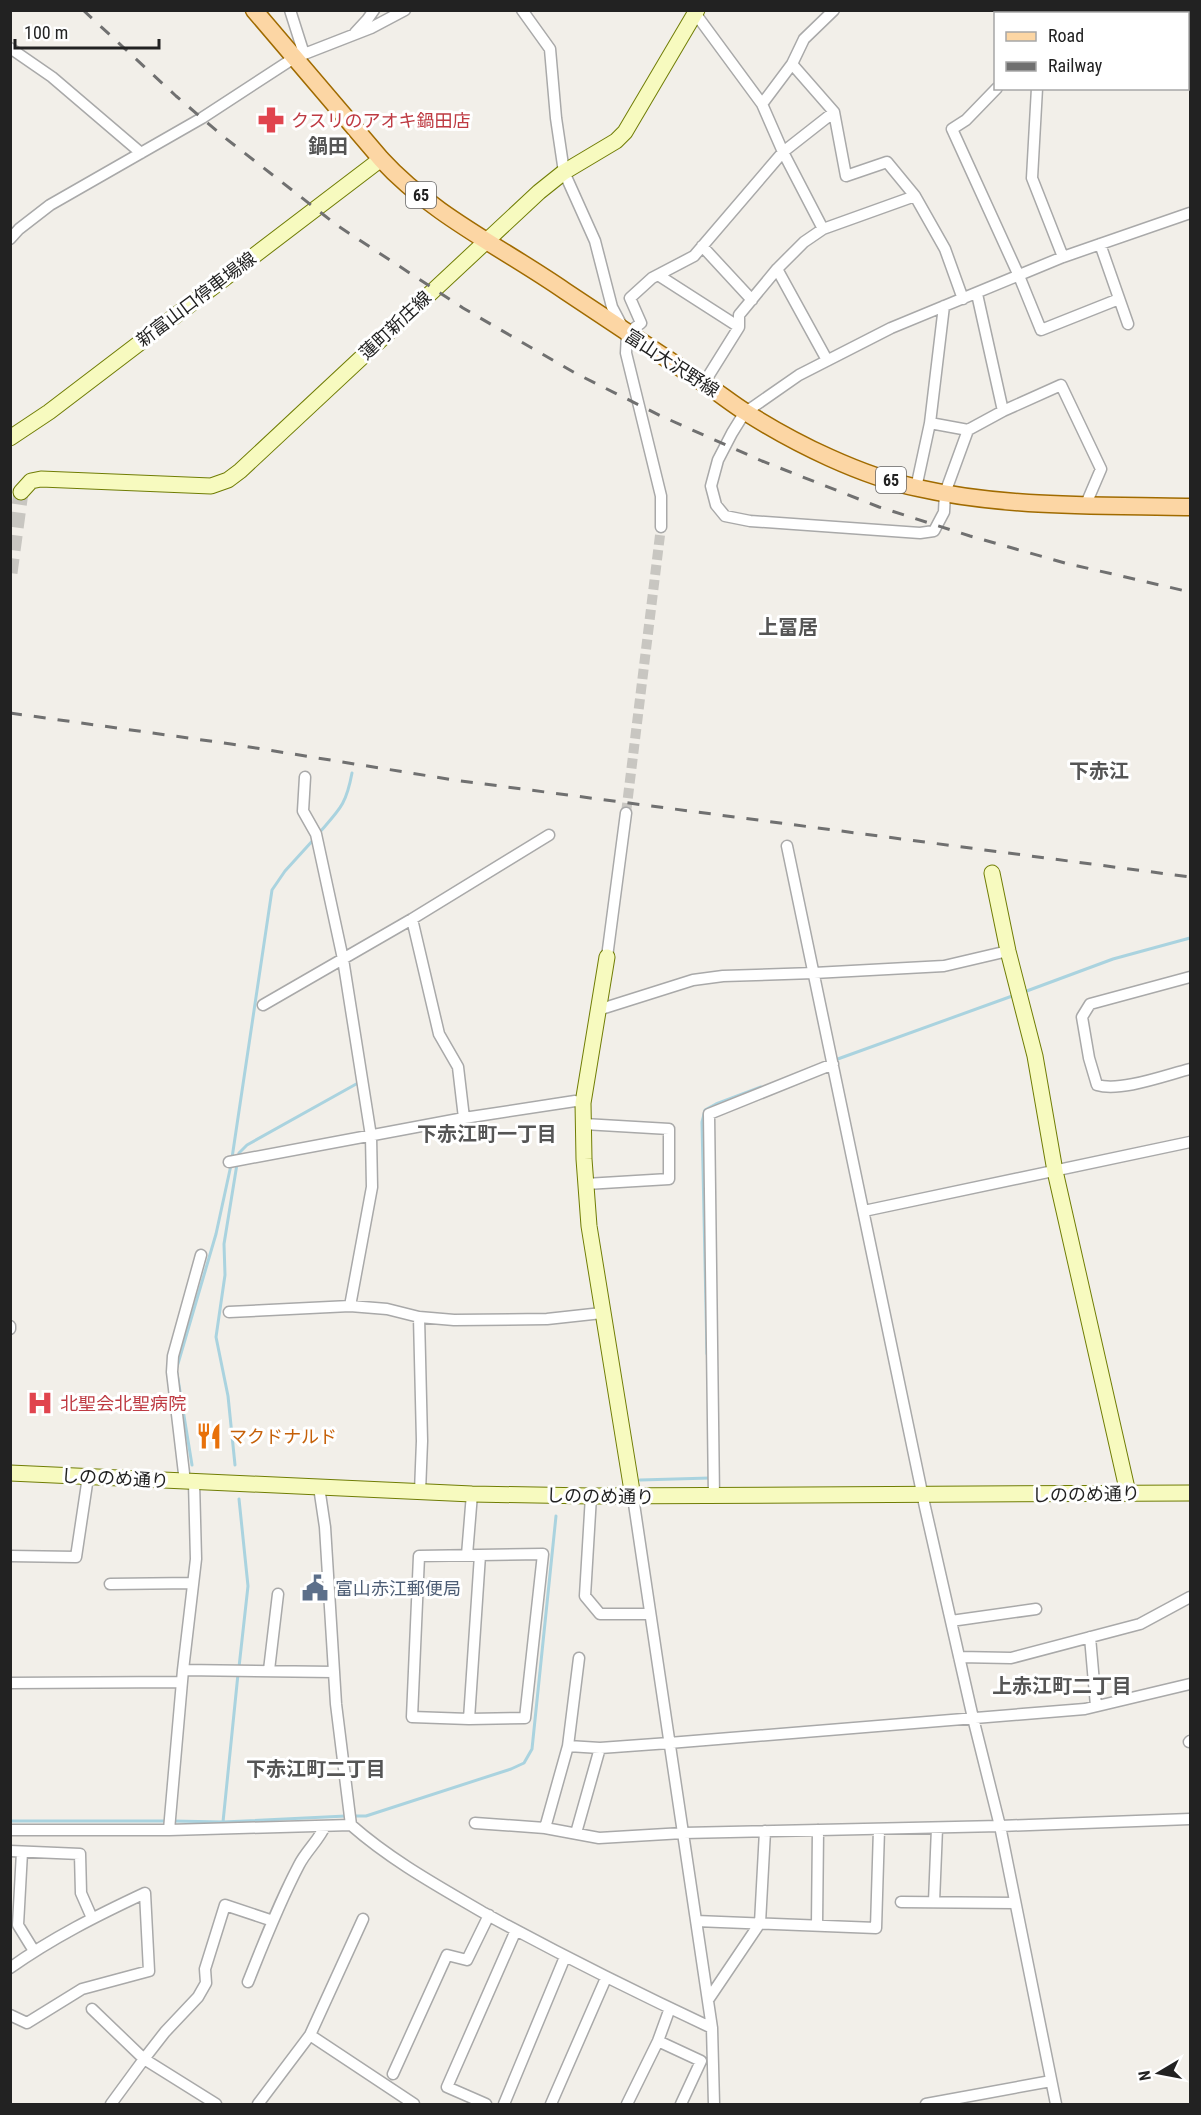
<svg xmlns="http://www.w3.org/2000/svg" width="1201" height="2115" viewBox="0 0 1201 2115" font-family="'Roboto Condensed','Noto Sans JP',sans-serif">
<style>
.lines{fill:none;stroke-linecap:round;stroke-linejoin:round}
.stream{stroke:#aad3df;stroke-width:3}
.street-tunnel{stroke:#c8c6c1;stroke-width:10;stroke-dasharray:10 5;stroke-linecap:butt}
.secondary-tunnel{stroke:#c8c6c1;stroke-width:15;stroke-dasharray:15 8;stroke-linecap:butt}
.street-casing{stroke:#a9a9a9;stroke-width:13}
.secondary-casing{stroke:#707d05;stroke-width:17}
.primary-casing{stroke:#a06b00;stroke-width:19}
.street{stroke:#fff;stroke-width:10}
.secondary{stroke:#f7fabf;stroke-width:15}
.primary{stroke:#fcd6a4;stroke-width:16}
.rail{stroke:#707070;stroke-width:3;stroke-dasharray:12 12;stroke-linecap:butt}
.labels{text-anchor:middle;dominant-baseline:central;stroke-width:6;stroke-linejoin:round;paint-order:stroke}
.shield{fill:#fff;stroke:#646464;stroke-width:1.5}
.shield-label{font-size:16px;font-weight:bold;fill:#222}
.health-label{font-size:18px;fill:#be3a42;stroke:#fff;text-anchor:start}
.street-label{font-size:18px;fill:#222;stroke:#fff}
.food-label{font-size:18px;fill:#c56008;stroke:#fff;text-anchor:start}
.service-label{font-size:18px;fill:#4e5e75;stroke:#fff;text-anchor:start}
.neighbourhood-label{font-size:20px;font-weight:bold;fill:#555;stroke:#fff}
</style>
<rect width="100%" height="100%" fill="#f2efe9"/>
<g class="lines">
<path class="stream" d="M319,833c21,-24 27,-28 33,-60
M1024,992l89,-33 77,-21
M835,1060l180,-65
M238,1157l1,-4 8,-8 111,-62
M232,1158l40,-268 13,-19 30,-33
M707,1354l-5,-232 3,-12 11,-6 45,-17
M177,1367l39,-133 15,-69
M177,1373l15,92
M235,1465l-7,-69 -12,-59 9,-62 -1,-31 13,-80
M640,1480l70,-2
M239,1499l9,87 -9,81
M353,1816h13l145,-47 13,-6 8,-14 24,-233
M10,1821h156
M173,1821l50,1 123,-6
M223,1822l15,-148"/>
<path class="street-tunnel" d="M626,813l35,-286"/>
<path class="secondary-tunnel" d="M10,573l11,-81"/>
<g class="street-casing">
<path id="street" d="M290,10l14,44
M522,10l28,39 6,69 8,54 31,69 17,66 10,19
M695,13l67,91 21,48 40,77
M1071,14l3,-4
M355,33l12,-13 7,-10
M10,48l42,29 89,76
M792,64l42,48 12,64 41,-14 28,34 30,53 18,50
M997,88l-31,32 -14,9 67,147 22,54 78,-31
M1037,88l-5,90 31,79
M762,104l30,-40 12,-25 30,-29
M10,239l9,-10 31,-24 152,-87 92,-60 77,-30 34,-18
M1100,244l28,80
M702,246l50,54
M777,269l50,91
M658,275l81,52
M977,294l26,117
M704,383l35,-56v-12l38,-46 27,-27 19,-13 92,-33
M930,423l38,7 35,-19 58,-26 40,84 -15,35
M968,430l-23,63 -1,19 -10,19 -14,2 -170,-12 -25,-5 -9,-11 -5,-19 7,-26 14,-27 13,-21 8,-5 46,-32 92,-47 172,-71 127,-44
M916,488l14,-65 14,-117
M661,527v-31l-35,-143 1,-19 14,-11 -11,-25 22,-20 42,-22 89,-104 51,-40
M305,777l-2,34 13,23 27,125 28,177 1,51 -22,119 37,3 32,8 35,3 93,-1 55,-6
M787,846l138,661 48,211 27,108 56,278
M412,919l27,115 19,33 6,51
M607,957l19,-144
M1190,977l-100,27 -8,13 7,41 8,27c24,7 69,-10 93,-16
M263,1005l149,-86 137,-84
M598,1010l95,-30 30,-4 91,-3 130,-7 64,-15
M584,1124l85,5v50l-83,5
M229,1162l235,-44 111,-17 8,2
M864,1211l326,-69
M229,1312l121,-6
M419,1317l3,124 -2,51
M10,1326v3
M185,1482l-13,-110 1,-16 28,-101
M319,1487l6,40 11,177 15,121c41,36 87,61 133,88 75,41 151,79 228,115
M591,1496l-6,100 15,18h50
M633,1497l79,531 2,76
M714,1497l-5,-383 124,-50
M543,1554l-18,164 -56,1 -57,-2 7,-161z
M467,1555l5,-61
M10,1556l66,1 12,-80
M110,1584l83,-1
M951,1621l85,-12
M1090,1637l6,69
M959,1657l52,1 129,-34 50,-27
M183,1670l151,2
M269,1670l9,-76
M10,1683l172,-1
M469,1719l11,-164
M1189,1742l1,-1
M568,1746l32,2 69,-5 416,-34 105,-25
M475,1823l70,5 54,10 84,-5 317,-7 190,-7
M545,1828l23,-82 11,-88
M10,1830h159l182,-5
M169,1830l14,-160 13,-111 -2,-77
M576,1833l24,-85
M10,1851l70,3 1,39 11,25
M22,1852l-4,73 16,26
M901,1902l114,1
M934,1902l3,-74
M696,1921l180,7 3,-99
M817,1925l1,-95
M10,1968c42,-30 88,-53 135,-75l4,78 -67,18 -55,34 -17,-8
M248,1982c16,-40 31,-79 51,-117 7,-14 20,-25 26,-39
M708,2000l52,-77 5,-92
M92,2009l52,50 72,45
M310,2035l104,69
M658,2041l43,20 -20,43
M393,2074l54,-119 20,5 22,-45
M111,2104l33,-45 21,-27 33,-35 8,-14 -1,-14 20,-64 48,16
M258,2104l52,-69 53,-116
M486,2104l-39,-17 69,-157
M504,2104l61,-147
M551,2104l55,-126
M627,2104l31,-63 12,-33
M926,2104l125,-23"/>
</g>
<g class="secondary-casing">
<path id="secondary" d="M10,438l39,-26 332,-253
M21,492l10,-11 10,-2 170,7 17,-6 12,-9 299,-279 25,-20 52,-31 9,-9 72,-122
M992,873l16,78 27,105 20,115 73,322
M607,957l-24,146 1,56 5,67 44,271
M10,1473l462,21 119,2 599,-3"/>
</g>
<g class="primary-casing">
<path id="primary" d="M254,10l127,149c51,56 122,89 184,132 46,31 92,61 137,91 16,10 30,22 45,31 49,31 114,63 171,75 88,20 182,17 272,19"/>
</g>
<use href="#street" class="street"/>
<use href="#secondary" class="secondary"/>
<use href="#primary" class="primary"/>
<path class="rail" d="M83,10l93,86 48,41 114,89 125,82 112,65 86,43 101,45 117,46 91,29 95,27 125,29
M10,713l221,31 223,36 736,97"/>
</g>
<defs>
<g id="pharmacy-bare" transform="scale(2.07)"><path d="M-2-6h4v4h4v4h-4v4h-4v-4h-4v-4h4Z" fill="#e0444e" stroke="#fff" stroke-width="2.5" paint-order="stroke"/></g>
<g id="hospital-bare" transform="scale(2.07)"><path d="M-5-5h3v3.5h4V-5h3V5h-3V1.5h-4V5h-3Z" fill="#e0444e" stroke="#fff" stroke-width="2.5" paint-order="stroke"/></g>
<g id="restaurant-bare" transform="scale(2.07)"><path d="M-5-6h1v4h1v-4h1v4h1v-4h1v5L-1.5 .5V6h-2V.5L-5-1ZM5-6V6H3V1.5H1.5Q1.5-4 5-6Z" fill="#e8710a" stroke="#fff" stroke-width="2.5" paint-order="stroke"/></g>
<g id="civic-bare" transform="scale(2.07)"><path d="M-.6-6.5H3V-4.5H.6V-3L4-1V1h2V6H-6V1h2V-1L-.6-3ZM-1.2 2.5V6h2.4V2.5Z" fill="#5c6f8a" stroke="#fff" stroke-width="2.5" paint-order="stroke"/></g>
</defs>
<g fill-rule="evenodd">
<use href="#pharmacy-bare" x="271" y="120"/>
<use href="#hospital-bare" x="40" y="1403"/>
<use href="#restaurant-bare" x="209" y="1436"/>
<use href="#civic-bare" x="315" y="1588"/>
</g>
<g class="labels">
<g class="shield">
<rect x="406" y="182" width="30" height="26" rx="4.5"/>
<rect x="876" y="467" width="30" height="26" rx="4.5"/>
</g>
<g class="shield-label">
<text x="421" y="195">65</text>
<text x="891" y="480">65</text>
</g>
<g class="health-label">
<text x="291" y="120">クスリのアオキ鍋田店</text>
<text x="60" y="1403">北聖会北聖病院</text>
</g>
<g class="street-label">
<text transform="translate(196 299) rotate(-37)">新富山口停車場線</text>
<text transform="translate(395 325) rotate(-43)">蓮町新庄線</text>
<text transform="translate(672 363) rotate(33)">富山大沢野線</text>
<text transform="translate(115 1478) rotate(3)">しののめ通り</text>
<text transform="translate(1086 1494) rotate(-1)">しののめ通り</text>
<text transform="translate(600 1496) rotate(1)">しののめ通り</text>
</g>
<g class="food-label">
<text x="229" y="1436">マクドナルド</text>
</g>
<g class="service-label">
<text x="335" y="1588">富山赤江郵便局</text>
</g>
<g class="neighbourhood-label">
<text x="328" y="146">鍋田</text>
<text x="788" y="627">上冨居</text>
<text x="1099" y="771">下赤江</text>
<text x="487" y="1134">下赤江町一丁目</text>
<text x="1062" y="1686">上赤江町二丁目</text>
<text x="316" y="1769">下赤江町二丁目</text>
</g>
</g>
<rect width="1201" height="2115" fill="none" stroke="#222222" stroke-width="24"/>
<rect x="994" y="12" width="195" height="78" fill="#ffffff" stroke="#a7a7a7" stroke-width="1.5"/>
<rect x="1006" y="32" width="30" height="9" fill="#fcd6a4" stroke="#a7a7a7" stroke-width="1.5"/>
<text x="1048" y="42" font-size="18" fill="#222222">Road</text>
<rect x="1006" y="62" width="30" height="9" fill="#707070" stroke="#a7a7a7" stroke-width="1.5"/>
<text x="1048" y="72" font-size="18" fill="#222222">Railway</text>
<g transform="translate(1159 2073) rotate(260)" stroke="#ffffff" stroke-width="4.5" paint-order="stroke">
<path d="M0-4.5L10 22L0 15L-10 22Z" fill="#222222"/>
<text y="-9" font-size="16" font-weight="bold" text-anchor="middle" fill="#222222">N</text>
</g>
<path d="M15 39v9h144v-9" fill="none" stroke="#222222" stroke-width="3"/>
<text x="24" y="39" font-size="18" fill="#222222" stroke="#ffffff" stroke-width="4.5" paint-order="stroke">100 m</text>
</svg>
